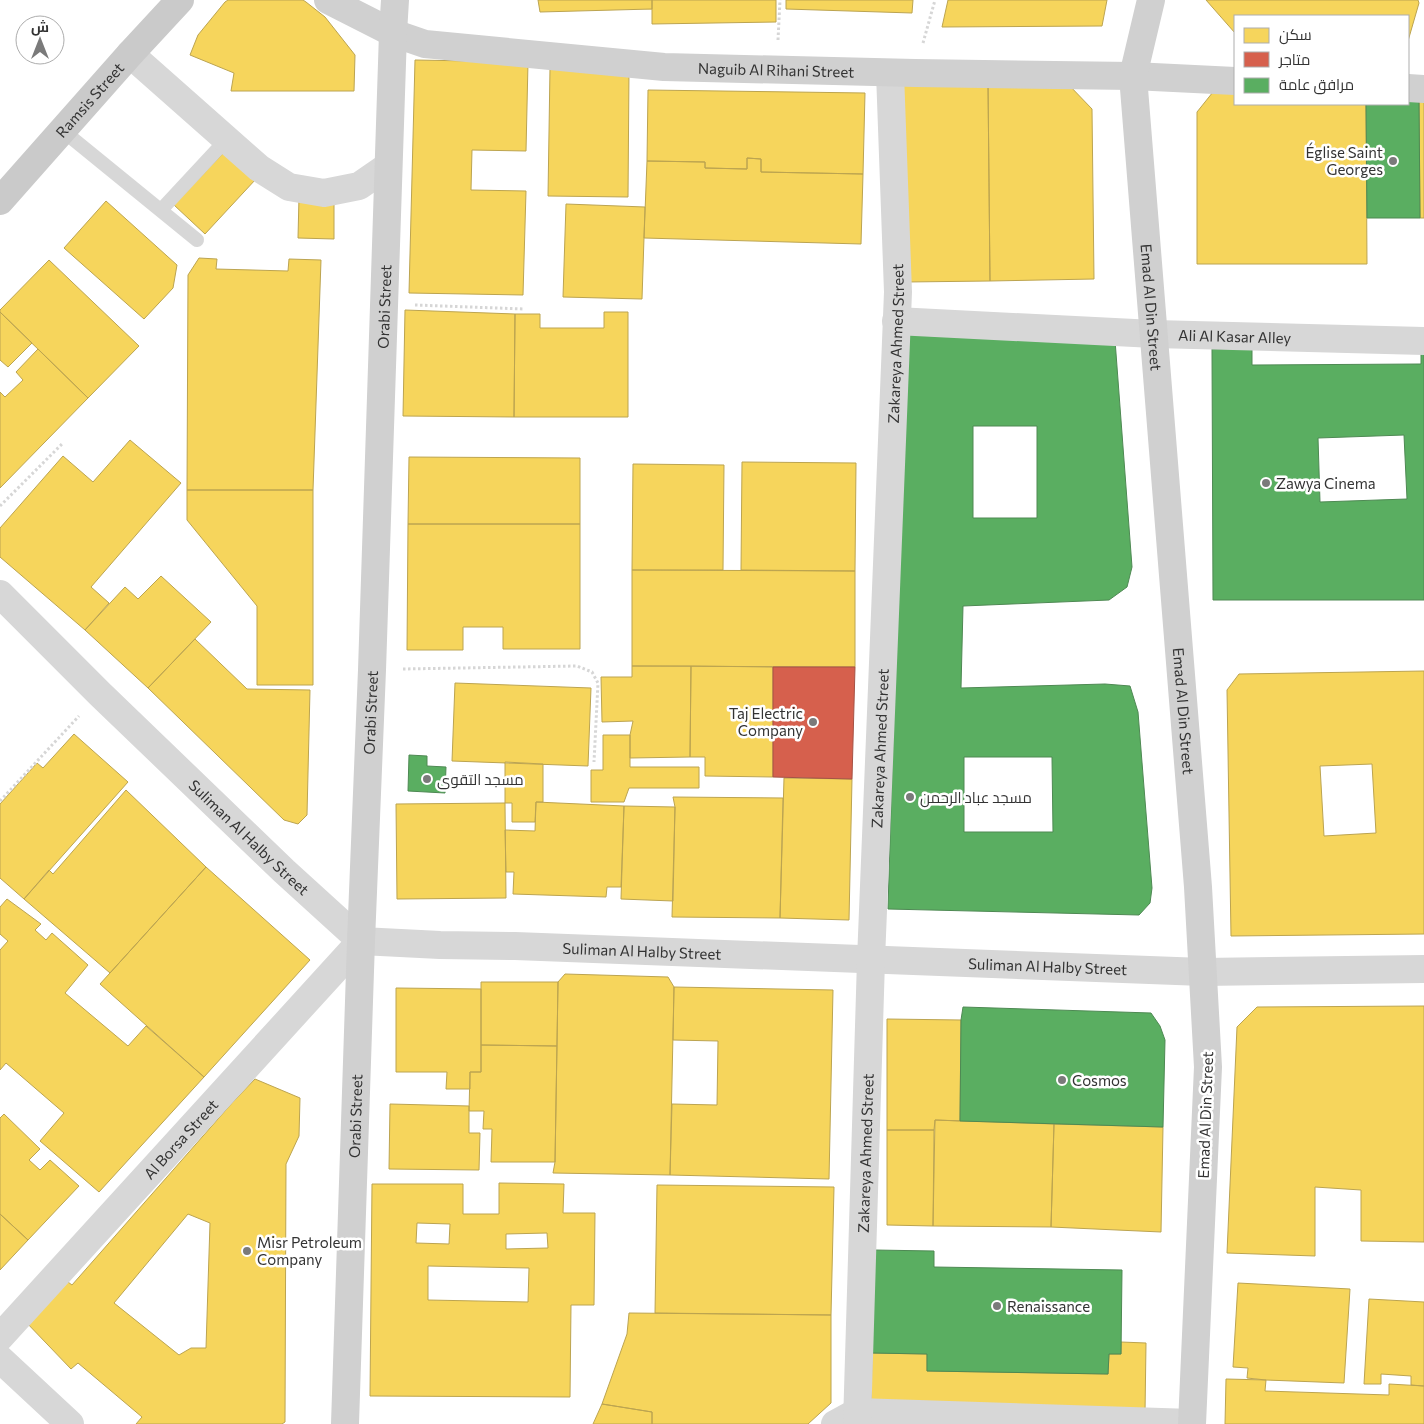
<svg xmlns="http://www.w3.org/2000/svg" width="1424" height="1424" viewBox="0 0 1424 1424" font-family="Commissioner,Cairo,sans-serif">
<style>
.homes{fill:#f6d55c;stroke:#bca450;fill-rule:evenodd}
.shops{fill:#d6604d;stroke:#a55245}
.public{fill:#5aae61;stroke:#4e8953;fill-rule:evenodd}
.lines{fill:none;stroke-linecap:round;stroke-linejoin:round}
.path{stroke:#d6d6d6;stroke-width:3;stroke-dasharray:2.5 2.5;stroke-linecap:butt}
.lane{stroke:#d7d7d7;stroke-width:14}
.street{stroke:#d7d7d7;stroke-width:28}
.secondary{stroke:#d0d0d0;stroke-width:28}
.primary{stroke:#cacaca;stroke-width:28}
.poi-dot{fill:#7a7a7a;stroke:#fff;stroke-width:2}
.labels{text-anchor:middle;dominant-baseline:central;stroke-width:5;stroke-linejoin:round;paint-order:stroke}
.street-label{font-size:15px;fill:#333;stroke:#fff}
.poi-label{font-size:15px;fill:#333;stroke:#fff;text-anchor:start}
</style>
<rect width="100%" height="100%" fill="#fff"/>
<path class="homes" d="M228,0h75l3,2 19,15 30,38 -1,36h-123l3,-18 -44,-18 8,-20 27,-33z
M538,0h114v9l-112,3z
M652,0h124v22l-124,2z
M786,0h127l-1,13 -126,-4z
M948,0h159l-5,26 -160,1z
M1206,0h212l1,3 -11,38v-25h-173v17z
M415,60l113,2 -2,89 -54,-1 -1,40 55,1 -3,104 -114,-2z
M550,68l79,1 -1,128 -80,-1z
M988,83h79l25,26 2,170 -104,2z
M988,83l2,198 -84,1 -3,-198z
M648,90l217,3 -2,81 -102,-2v-13l-14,-1v11l-42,-1v-6l-58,-1z
M1213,92h22v12h131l1,160h-170v-152z
M1424,100v118h-4l-1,-117z
M225,151l31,28 -51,55 -31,-29z
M747,158l14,1v13l102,2 -2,70 -217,-6 3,-77 58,1v6l42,1z
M299,197h35v42l-36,-1z
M106,201l71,64 -4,23 -29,31 -80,-71z
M566,204l79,3 -3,92 -79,-2z
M199,258l18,1 -1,10 72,2 1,-12 32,1 -8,230h-126l1,-215z
M49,260l90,86 -51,52 -88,-86v-2z
M405,310l110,4 -1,103 -111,-1z
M0,312l32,31 -24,24 -8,-7z
M604,312h24v105h-114l1,-103h25v14h64z
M38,349l50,49 -88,90v-96l5,5 18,-17 -7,-8z
M130,440l51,43 -90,104 18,16 -24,27 -85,-73v-29l63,-72 30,26z
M409,457l171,1v66h-172z
M742,462l114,1 -1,108 -114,-1z
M633,464l91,1 -1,105h-91z
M187,490h126v195h-56v-79l-70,-86z
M408,524h172v125h-77v-22h-40v23h-56z
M632,570l223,1v96l-223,-1z
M161,576l50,46 -63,66 -63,-58 40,-43 13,12z
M195,639l52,50 63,1 -3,125 -9,9 -14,-4 -136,-132z
M632,666h59l-1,91 -60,1v-23l3,-14 -31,1 -1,-45h31z
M691,666l82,1v110l-68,-1v-19h-15z
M1424,671v263l-193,2 -4,-246 12,-16zM1372,764l4,69 -52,3 -4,-70z
M455,683l136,5 -3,78 -136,-5z
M74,734l54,48 -104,117 -24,-21v-74l37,-41 6,5z
M603,735h27v32h69v21h-70l-5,14h-33v-32h12z
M505,762l38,2v38h-7l-1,20h-23v-19h-7z
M784,778l68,1 -3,141 -69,-2z
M126,790l80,77 -96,106 -86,-74 25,-29 4,4z
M673,797l110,1 -3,120 -108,-1 3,-110z
M536,802l88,4 -3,81h-14l-1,10 -93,-3 1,-22h-8l-1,-42 30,1z
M505,803l1,95 -109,1 -1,-95z
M624,806l51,1 -2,94 -52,-2z
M206,867l104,93 -106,117 -104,-93z
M7,899l34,25 -6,6 11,10 6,-7 36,32 -23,28 63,53 18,-20 58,51 -105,115 -59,-51 24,-28 -58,-50 -6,7v-120l8,-9 -8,-7v-27z
M565,974l103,3 6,10 -4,188 -117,-2 2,-11 3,-180z
M481,982h77l-1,64 -76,-1z
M674,987l159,3 -4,189 -159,-4 2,-71 45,1 1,-64 -45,-1z
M396,988l85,1v83h-11v17h-24l1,-17h-51z
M1424,1006v236l-63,-1v-51l-46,-3v69l-88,-3 10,-226 20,-20z
M887,1019l74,1 -1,101 -25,-1 -1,10h-47z
M481,1045l76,1 -2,116h-64l1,-33h-9l1,-18h-15l1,-39h11z
M255,1079l45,19 -1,38 -13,28 -1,258 -3,2h-146l6,-7 -64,-54 -7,6 -47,-49 40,-41 8,6 160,-182zM188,1214l22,9 -4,125h-15l-12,7 -65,-52z
M390,1104l79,2v27h11l-1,37 -90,-1z
M4,1114l36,35 -11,11 11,10 10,-10 29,26 -51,54 -28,-26v-96z
M935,1120l119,4 -3,103 -118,-1z
M1054,1124l109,3 -2,105 -110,-5z
M887,1130h47l-1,96 -46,-1z
M499,1183l65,1 -1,29h32l-1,92h-23l-1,92 -200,-1 2,-212h91v30h36zM417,1223l33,1 -1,20 -33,-1zM547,1233l1,15 -42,1v-15zM428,1266l101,2 -1,34 -100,-2z
M657,1185l177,2 -3,128 -176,-2z
M0,1214l28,26 -28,30z
M1238,1283l112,6 -6,94 -78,-3 -19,-2 1,-10 -15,-1z
M1369,1299l55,3v84l-13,-1v-9l-30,-2v10h-17z
M629,1313l202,2v88l-23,21h-156v-12l-50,-8 25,-70z
M1121,1342l25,1 -1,70 -274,-5 1,-55 55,1v17l181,3 1,-20h12z
M1226,1379l40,1 -1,11 124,4v-11l35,2v38h-199z
M602,1404l50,8v12h-59z"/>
<path class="shops" d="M773,667h82l-3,112 -79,-2z"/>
<path class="public" d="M1408,101h11l1,117h-53l-1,-114h42z
M905,332l210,8 17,227 -5,20 -18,13 -146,6 -2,82 144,-4 25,2 8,26 14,176 -2,15 -11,12 -251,-6zM973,426h64v92h-64zM964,757h88l1,75h-89z
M1212,349h40v16l169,-1v-14h3v250h-211zM1404,435l3,64 -87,3 -2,-64z
M409,755l18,1v10l19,1 -1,26 -37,-2z
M963,1007l188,6 9,13 5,14 -2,87 -203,-6 1,-101z
M874,1250l60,1v16l188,3 -1,84h-12l-1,20 -181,-3v-17l-55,-1z"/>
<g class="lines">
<path class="path" d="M778,40l2,-40
M923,43l12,-43
M415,305l109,4
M0,506l62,-62
M403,669l174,-3 15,6 6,11 -4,79
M0,801l79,-85"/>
<path class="lane" d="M62,130l135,110
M161,210l66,-71"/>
<g class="street">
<path d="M130,54l129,114 30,19 35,6 35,-7 29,-20"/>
<path id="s1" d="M896,321l258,13 270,7"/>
<path id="s2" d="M0,594l100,100 184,177 77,70 79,4 75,1 688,26 221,-3"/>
<path id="s3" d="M0,1337l361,-396"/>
<path d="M0,1359l70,65"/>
<path d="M857,1412l335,11"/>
<path d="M835,1424l22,-12"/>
<path id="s4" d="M857,1424l14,-464 27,-668 -8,-219"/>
</g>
<g class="secondary">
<path id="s5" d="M328,0l65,33 32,11 239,23 251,6 218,3 102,5"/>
<path id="s6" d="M1151,0l-18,76 65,811 10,180 -16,357"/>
<path d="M1408,88l16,1"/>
<path id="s7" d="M345,1424l16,-483 11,-271 21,-637 2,-33"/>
</g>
<path class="primary" id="s8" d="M0,201l130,-147 50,-54"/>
</g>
<g class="poi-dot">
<circle cx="1393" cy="161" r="5"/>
<circle cx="1266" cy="483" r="5"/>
<circle cx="813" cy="722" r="5"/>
<circle cx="427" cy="779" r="5"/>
<circle cx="910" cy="797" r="5"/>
<circle cx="1062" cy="1080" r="5"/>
<circle cx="247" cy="1251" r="5"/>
<circle cx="997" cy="1306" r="5"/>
</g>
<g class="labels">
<g class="street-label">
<text stroke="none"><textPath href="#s5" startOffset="459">Naguib Al Rihani Street</textPath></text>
<text stroke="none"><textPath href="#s8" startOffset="135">Ramsis Street</textPath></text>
<text stroke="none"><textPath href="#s7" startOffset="1118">Orabi Street</textPath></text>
<text stroke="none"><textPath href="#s6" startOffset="310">Emad Al Din Street</textPath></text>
<text stroke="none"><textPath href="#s1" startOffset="339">Ali Al Kasar Alley</textPath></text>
<text stroke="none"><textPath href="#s4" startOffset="1081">Zakareya Ahmed Street</textPath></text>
<text stroke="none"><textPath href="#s6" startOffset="715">Emad Al Din Street</textPath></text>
<text stroke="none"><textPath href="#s7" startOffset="712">Orabi Street</textPath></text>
<text stroke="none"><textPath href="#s4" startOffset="676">Zakareya Ahmed Street</textPath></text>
<text stroke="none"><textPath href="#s2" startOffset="348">Suliman Al Halby Street</textPath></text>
<text stroke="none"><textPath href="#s2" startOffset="782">Suliman Al Halby Street</textPath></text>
<text stroke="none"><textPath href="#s2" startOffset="1188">Suliman Al Halby Street</textPath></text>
<text transform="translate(1205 1115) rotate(-88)">Emad Al Din Street</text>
<text stroke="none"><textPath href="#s7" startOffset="308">Orabi Street</textPath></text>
<text stroke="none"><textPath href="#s3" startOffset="268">Al Borsa Street</textPath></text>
<text stroke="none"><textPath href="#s4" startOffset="271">Zakareya Ahmed Street</textPath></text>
</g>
<g class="poi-label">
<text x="1383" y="152" text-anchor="end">Église Saint<tspan x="1383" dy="17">Georges</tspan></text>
<text x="1276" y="483">Zawya Cinema</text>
<text x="803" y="713" text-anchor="end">Taj Electric<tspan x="803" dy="17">Company</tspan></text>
<text x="437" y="779">مسجد التقوى</text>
<text x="920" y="797">مسجد عباد الرحمن</text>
<text x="1072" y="1080">Cosmos</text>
<text x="257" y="1242">Misr Petroleum<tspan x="257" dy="17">Company</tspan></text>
<text x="1007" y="1306">Renaissance</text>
</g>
</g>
<rect x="1234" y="15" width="175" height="90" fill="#ffffff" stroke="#adadad"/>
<rect x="1244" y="28" width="25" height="15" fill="#f6d55c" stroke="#adadad"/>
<text x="1279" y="40" font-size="15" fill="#333333">سكن</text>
<rect x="1244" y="52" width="25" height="15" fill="#d6604d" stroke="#adadad"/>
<text x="1279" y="65" font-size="15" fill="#333333">متاجر</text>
<rect x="1244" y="78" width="25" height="15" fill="#5aae61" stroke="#adadad"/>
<text x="1279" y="90" font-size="15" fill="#333333">مرافق عامة</text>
<g transform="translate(40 40)"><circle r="24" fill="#ffffff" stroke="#adadad"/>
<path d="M0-4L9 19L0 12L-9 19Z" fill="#7a7a7a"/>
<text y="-8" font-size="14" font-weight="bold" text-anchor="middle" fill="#333333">ش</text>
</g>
</svg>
